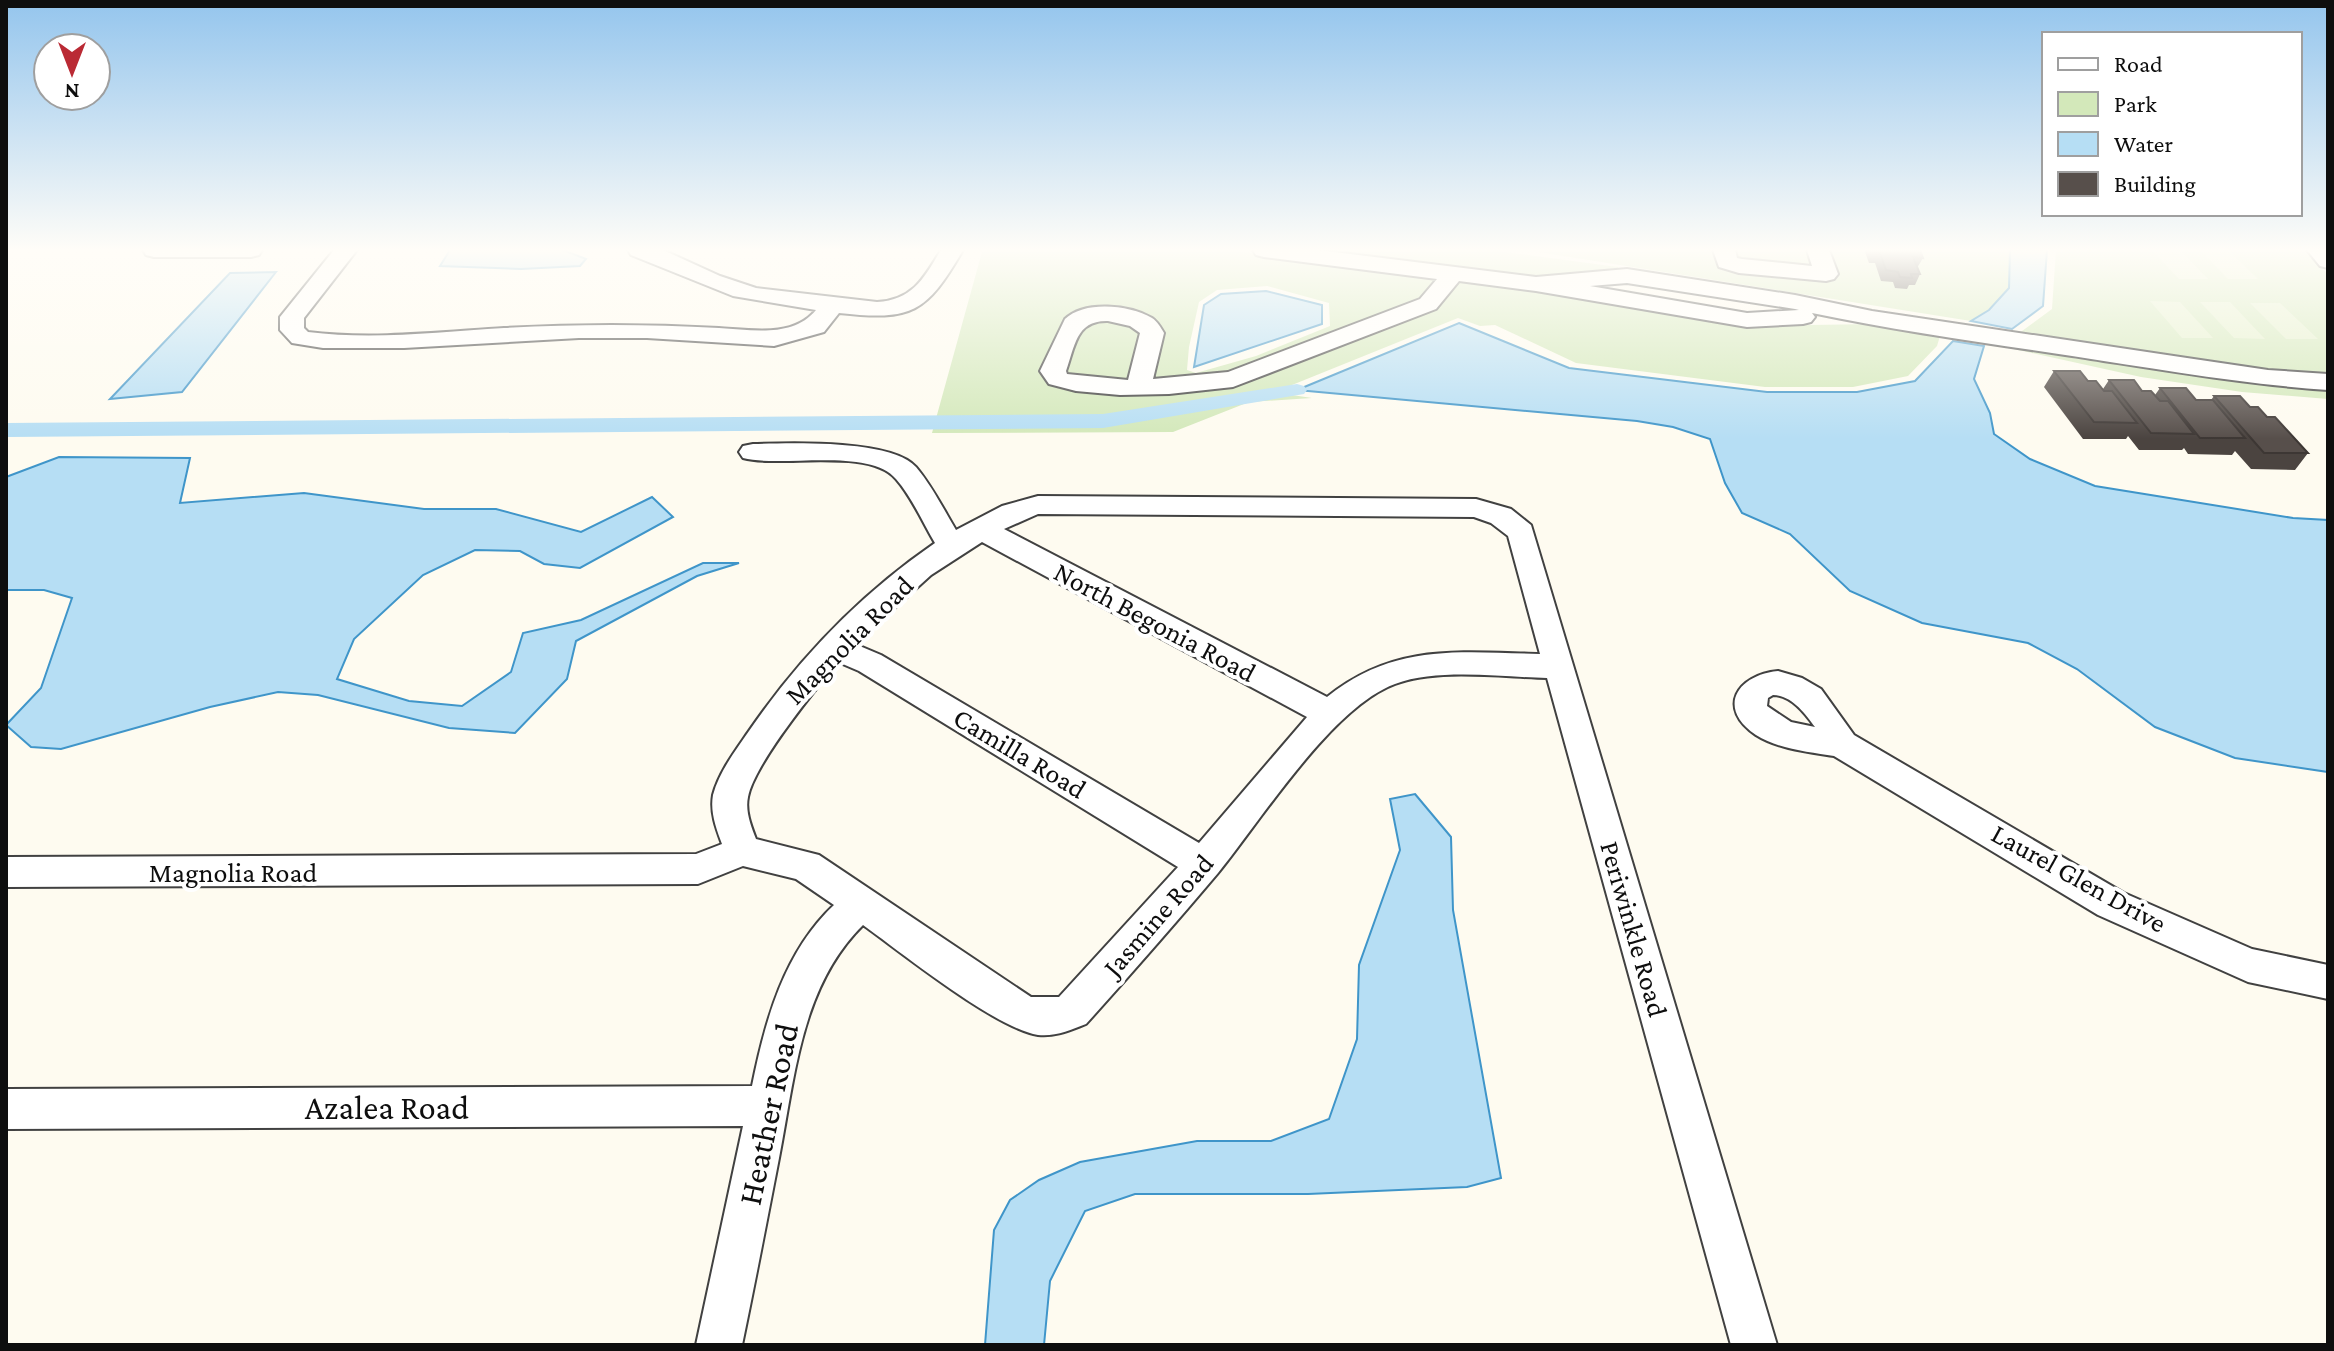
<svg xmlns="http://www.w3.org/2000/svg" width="2334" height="1351" viewBox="0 0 2334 1351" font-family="'Crimson Pro',serif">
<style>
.green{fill:#d3e8ba;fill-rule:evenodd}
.pitch{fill:#e4f0cc}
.water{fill:#b6def4;stroke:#3f95c9;stroke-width:2}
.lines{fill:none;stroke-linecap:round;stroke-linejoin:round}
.canal{fill:#b6def4;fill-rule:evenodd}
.minor-casing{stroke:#414141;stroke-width:4}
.minor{fill:#fff;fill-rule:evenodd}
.wall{fill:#4b4440}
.building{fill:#574f4b;stroke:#3d3734;stroke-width:2}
.labels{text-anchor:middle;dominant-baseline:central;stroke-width:8;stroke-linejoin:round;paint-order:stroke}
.street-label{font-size:28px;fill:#0e0e0e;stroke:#fff}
.near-street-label{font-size:34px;fill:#0e0e0e;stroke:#fff}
</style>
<rect width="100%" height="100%" fill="#fefbf0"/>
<path class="green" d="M973,250h254l310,39 211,37 126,-2 75,12h-9l-3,10 -29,30 -55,11h-88l-189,-24 -81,-38 -15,1 -22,-8 -166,67 -3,5 3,5 20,3 -63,4 -76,30 -241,1 50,-181zM1267,286l62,17 1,23 -74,30 -60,17 -9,-3 2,-23 10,-45 18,-12z
M1301,250h189l128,17v4l-84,7z
M1526,250h484l-1,38 -20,22 -18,11z
M2056,250h247l25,24v102l-64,-4 -385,-58 -242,-42 381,62 34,-25z
M1991,344l337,45v10l-86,-7 -101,-15z"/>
<path class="pitch" d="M2152,250h28l28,29h-29z
M2200,250h28l30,29h-30z
M2150,301l30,1 33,36h-31z
M2200,302h30l35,37 -31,-1z
M2250,303h30l38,36h-32z"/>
<path class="water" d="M450,250h113l23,9 -6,7 -59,3 -81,-3z
M2010,250h37l-4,56 -31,23 -41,-8 18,-11 20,-22z
M276,272l-94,120 -72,7 120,-126z
M1266,291l56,14v19l-128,43 10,-62 17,-11z
M1459,323l110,45 198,24h90l58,-11 38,-40 31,5 -10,33 16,34 4,21 36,25 65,27 198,32 35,2v252l-93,-14 -80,-31 -78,-58 -49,-26 -106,-20 -72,-32 -60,-57 -48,-21 -17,-30 -15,-44 -37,-12 -36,-6 -340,-31z
M59,457l131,1 -10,45 124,-10 120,16h72l85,23 71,-35 21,20 -93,51 -36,-4 -24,-13 -45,-1 -52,25 -69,64 -17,40 72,22 53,5 49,-34 12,-39 58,-13 122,-57h36l-42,13 -121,65 -9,38 -52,54 -66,-5 -131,-33 -40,-3 -68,15 -149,42 -30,-2 -25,-22 35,-37 31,-90 -28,-8h-38v-113z
M1415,794l36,43 2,73 48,268 -34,9 -159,7h-173l-50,17 -35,70 -6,64h-59l9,-115 16,-30 29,-20 41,-18 117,-21h74l58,-22 28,-80 2,-74 41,-115 -10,-51z"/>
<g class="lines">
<path class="canal" d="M1297,384l7,2 3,4 -3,4 -201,34 -1097,9v-14l1097,-9z"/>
<g class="minor-casing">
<path id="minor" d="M143,250h119l-3,5 -8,2h-97l-8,-2z
M334,250h23l-53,68v10l4,4c64,8 132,0 196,-4 72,-4 143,-4 215,0 33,2 74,10 97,-18l-83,-14 -102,-41 -3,-5h35l57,26 36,12 121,14c36,-2 47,-24 64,-52h22c-37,63 -50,71 -124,63l-15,19 -50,14 -127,-8h-68l-175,10h-81l-31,-5 -12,-13v-13z
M1253,250h65l218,27 91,-8 168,26 77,16 315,47 81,12 60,4v16c-86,-6 -171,-21 -256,-34 -87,-13 -174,-25 -260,-43l3,4 -4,5 -8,2 -56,3 -211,-36 -77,-10 -23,28 -203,78 -64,7 -49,1 -44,-4 -27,-7 -9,-13 25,-52c20,-19 65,-14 87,-1 5,3 9,10 12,15l-11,46 75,-7 192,-73 17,-20 -173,-22 -8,-2zM1627,283l168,26 4,1 -52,3 -157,-27zM1108,321l22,5 10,7 -12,47 -61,-6 -1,-3c9,-25 10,-51 42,-50z
M1713,250h22l2,8 5,1 70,7 -5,-16h22l9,24 -4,5 -8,2 -87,-8 -20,-6z
M2307,250h21v18l-8,-2z
M753,444c36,-1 139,-5 163,23 16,19 28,43 40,63l46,-24 36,-10 438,3 35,10 20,16 246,820h-46l-184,-667c-45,-1 -110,-10 -152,6 -63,23 -134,136 -177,189 -43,51 -87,101 -132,151 -16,6 -31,13 -48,11 -43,-7 -136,-82 -175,-110 -62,61 -68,151 -84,233 -12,62 -24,125 -37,187h-46l47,-219 -737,3v-40l746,-3c13,-65 32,-134 82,-181l-38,-26 -53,-13 -45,18 -692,3v-30l690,-3 26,-10c-6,-16 -12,-32 -9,-49 6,-23 23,-45 36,-64 51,-74 112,-137 186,-188 -12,-20 -23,-46 -39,-64 -27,-32 -115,-11 -153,-21l-4,-6 4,-6zM1038,514l436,3 17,6 17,13 32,118c-82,-2 -146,-11 -213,43l-323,-168zM982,542l325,175 -108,126 -318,-188 -26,-11 76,-69zM838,662l21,9 319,196 -119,130h-28l-212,-142 -63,-16c-5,-13 -11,-28 -8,-42 6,-33 67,-107 90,-135z
M1778,671l24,7 19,11 33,46 270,158 128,56 76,16v34l-80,-17 -150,-67 -264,-159c-25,-4 -56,-7 -78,-21 -40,-27 -19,-60 22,-64zM1773,695c18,0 32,18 42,32l-24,-5 -24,-16 1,-8z"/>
</g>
<use href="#minor" class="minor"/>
</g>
<path class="wall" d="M1866,250h54l3,8 -6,10 3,6 -5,11h-6l-2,4 -12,-1 -2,-6 -12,-1 -6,-18h-6l-4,-11z
M2054,371l34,10 15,8 6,-9 46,15 5,-7 36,12h15l3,-4 36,11 17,10 41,36 -13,17 -44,-1 -16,-18 -3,4 -44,-1 -4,-6 -2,2h-43l-11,-14 -2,3h-43l-39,-52z"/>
<path class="building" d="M1873,250h47l3,8 -10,-1 7,17h-9l1,4 -12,-1 -2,-5 -12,-2 -6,-17 -6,-1z
M2054,371h26l8,10h8l8,10h8l25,32 -43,-1z
M2109,380h25l8,11h9l9,10h8l26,33 -43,-1z
M2160,388h26l10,12h17l32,38h-45z
M2214,396h26l10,11h8l9,10h8l33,36h-44z"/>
<linearGradient id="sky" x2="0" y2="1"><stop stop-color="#94c5ed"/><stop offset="0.57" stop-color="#fffdf8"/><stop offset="1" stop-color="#fffdf8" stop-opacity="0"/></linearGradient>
<rect width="2334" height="439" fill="url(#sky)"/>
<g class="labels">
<g class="street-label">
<text transform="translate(1155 622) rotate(28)">North Begonia Road</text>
<text transform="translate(849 640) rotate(-45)">Magnolia Road</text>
<text transform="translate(1020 753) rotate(31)">Camilla Road</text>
<text x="233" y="872">Magnolia Road</text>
<text transform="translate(2079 878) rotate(29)">Laurel Glen Drive</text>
<text transform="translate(1158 915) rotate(-49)">Jasmine Road</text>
<text transform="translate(1634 929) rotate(74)">Periwinkle Road</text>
</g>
<g class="near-street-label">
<text x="387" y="1107">Azalea Road</text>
<text transform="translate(768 1114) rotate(-78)">Heather Road</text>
</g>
</g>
<rect width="2334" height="1351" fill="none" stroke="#0e0e0e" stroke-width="16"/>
<rect x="2042" y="32" width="260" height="184" fill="#ffffff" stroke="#9f9f9f" stroke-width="2"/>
<rect x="2058" y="58" width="40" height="12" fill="#ffffff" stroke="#9f9f9f" stroke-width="2"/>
<text x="2114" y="72" font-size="24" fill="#0e0e0e">Road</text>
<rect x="2058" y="92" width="40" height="24" fill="#d3e8ba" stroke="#9f9f9f" stroke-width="2"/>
<text x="2114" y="112" font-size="24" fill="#0e0e0e">Park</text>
<rect x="2058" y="132" width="40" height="24" fill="#b6def4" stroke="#9f9f9f" stroke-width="2"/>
<text x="2114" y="152" font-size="24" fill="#0e0e0e">Water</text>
<rect x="2058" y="172" width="40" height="24" fill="#574f4b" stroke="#9f9f9f" stroke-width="2"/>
<text x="2114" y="192" font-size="24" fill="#0e0e0e">Building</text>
<g transform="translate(72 72) rotate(180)"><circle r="38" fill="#ffffff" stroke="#9f9f9f" stroke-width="2"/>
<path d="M0-6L14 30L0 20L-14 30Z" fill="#ba2a34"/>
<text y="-12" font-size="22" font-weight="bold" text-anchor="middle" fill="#0e0e0e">N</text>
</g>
</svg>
